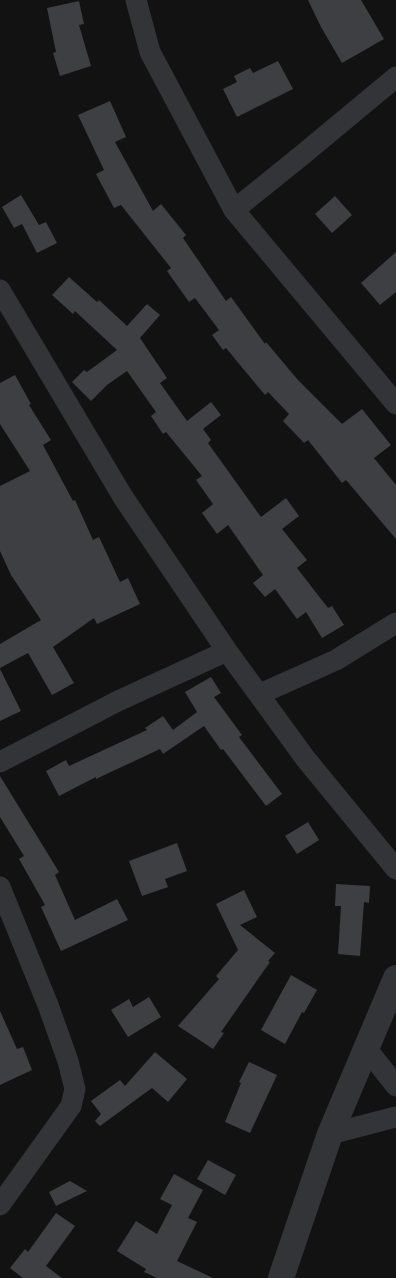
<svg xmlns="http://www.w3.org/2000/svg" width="396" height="1278" viewBox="0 0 396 1278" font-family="Figtree,sans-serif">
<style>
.building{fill:#3d3f43}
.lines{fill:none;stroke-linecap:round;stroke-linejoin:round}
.minor{stroke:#323438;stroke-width:21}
.tertiary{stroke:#323438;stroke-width:26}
</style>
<rect width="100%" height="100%" fill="#121213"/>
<path class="building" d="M308,0h53l23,39 -42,24 -21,-36z
M79,1l5,23 -5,1 12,41 -31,10 -7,-23 3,-1 -9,-44z
M278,61l15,28 -56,28 -14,-28 14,-7 -3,-6 16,-8 3,5z
M110,101l16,36 -11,5 38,69 8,-7 25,31 -3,3 43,63 5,-4 34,47 1,-2 32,38 44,44 20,-15 29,36 -17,13 22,27v54l-50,-59 -4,3 -34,-43 -4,3 -21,-22 6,-7 -21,-22 -3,3 -39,-47 -3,2 -11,-15 7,-5 -24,-32 -6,4 -22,-31 4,-3 -50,-63 -7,3 -18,-34 8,-4 -26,-55z
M21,195l18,30 7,-3 11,21 -20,10 -15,-29 -8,4 -12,-21z
M335,196l17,19 -20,18 -17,-19z
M396,252v40l-16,13 -19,-22z
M69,277l28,25 2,-2 28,26 20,-22 13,11 -20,23 27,40 -7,5 27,38 24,-19 10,13 -18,14 8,11 -3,3 53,74 25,-19 13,18 -17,13 25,31 -10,8 31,40 4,-2 12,19 -22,13 -16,-26 -9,7 -22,-30 -10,8 -12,-14 10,-8 -35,-50 -11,9 -15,-21 11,-9 -17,-24 6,-4 -36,-44 -3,2 -12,-18 5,-4 -29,-41 -20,14 -16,16 -19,-19 12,-12 3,2 30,-22 -42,-39 -2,3 -21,-19z
M15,375l16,29 -2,1 22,35 -8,5 30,56 2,-1 18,40 6,-3 21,45 8,-4 12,26 -43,20 -3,-6 -41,29 21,36 -22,12 -24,-42 -28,15v-24l41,-24 -30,-45 -11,-24v-65l30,-15 -30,-47v-41z
M0,669l21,42 -21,10z
M211,677l10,16 -7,4 28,38 -3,2 43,57 -16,12 -43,-57 -2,1 -17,-24 -41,28 -3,-5 -64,30v-2l-37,19 -13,-25 20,-11 3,6 78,-36 -2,-2 18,-12 10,14 24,-18 -12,-20z
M0,776l59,96 -4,3 20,45 42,-21 11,21 -67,31 -20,-44 4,-2 -26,-46 5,-3 -24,-39z
M308,822l11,18 -22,14 -12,-18z
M177,843l10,28 -22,8 3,8 -26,9 -13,-35z
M336,884l34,2 -1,17 -5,-1 -4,54 -22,-2 3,-48h-6z
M244,890l13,27 -17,8 35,28 -7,8 2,1 -49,70 3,1 -11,16 -35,-23 41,-47 -3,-3 22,-26 -22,-46z
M291,975l26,15 -13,23 -2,-1 -17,32 -24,-14z
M149,997l12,20 -33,20 -17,-27 18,-11 4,8z
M0,1011l17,38 6,-2 9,23 -32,15z
M155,1052l32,27 -19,23 -16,-14 -52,38 -5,-5 6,-7 -10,-13 29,-21 5,6z
M249,1062l28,13 -27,58 -25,-11 16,-39 -2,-1z
M208,1160l28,15 -11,20 -28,-16z
M174,1174l29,16 -15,28 9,4 -20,39 36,17h-56l-13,-6 2,-3 -29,-18 19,-30 21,13 15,-29 -12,-6z
M70,1181l17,10 -31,15 -7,-14z
M56,1213l19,13 -29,40 16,12h-39l-13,-10 15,-19 3,3z"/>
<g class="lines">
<path class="minor" d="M136,0l14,52 84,158 162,194
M234,210l67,-54 95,-79
M0,290l123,207 104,154 78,107 91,111
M260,694l76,-34 60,-37
M0,762l118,-61 109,-50
M0,887l48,118 20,56 7,28 -4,17 -71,99
M366,1048l30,38
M330,1134l66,-17"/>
<path class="tertiary" d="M281,1278l49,-144 66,-156"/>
</g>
</svg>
